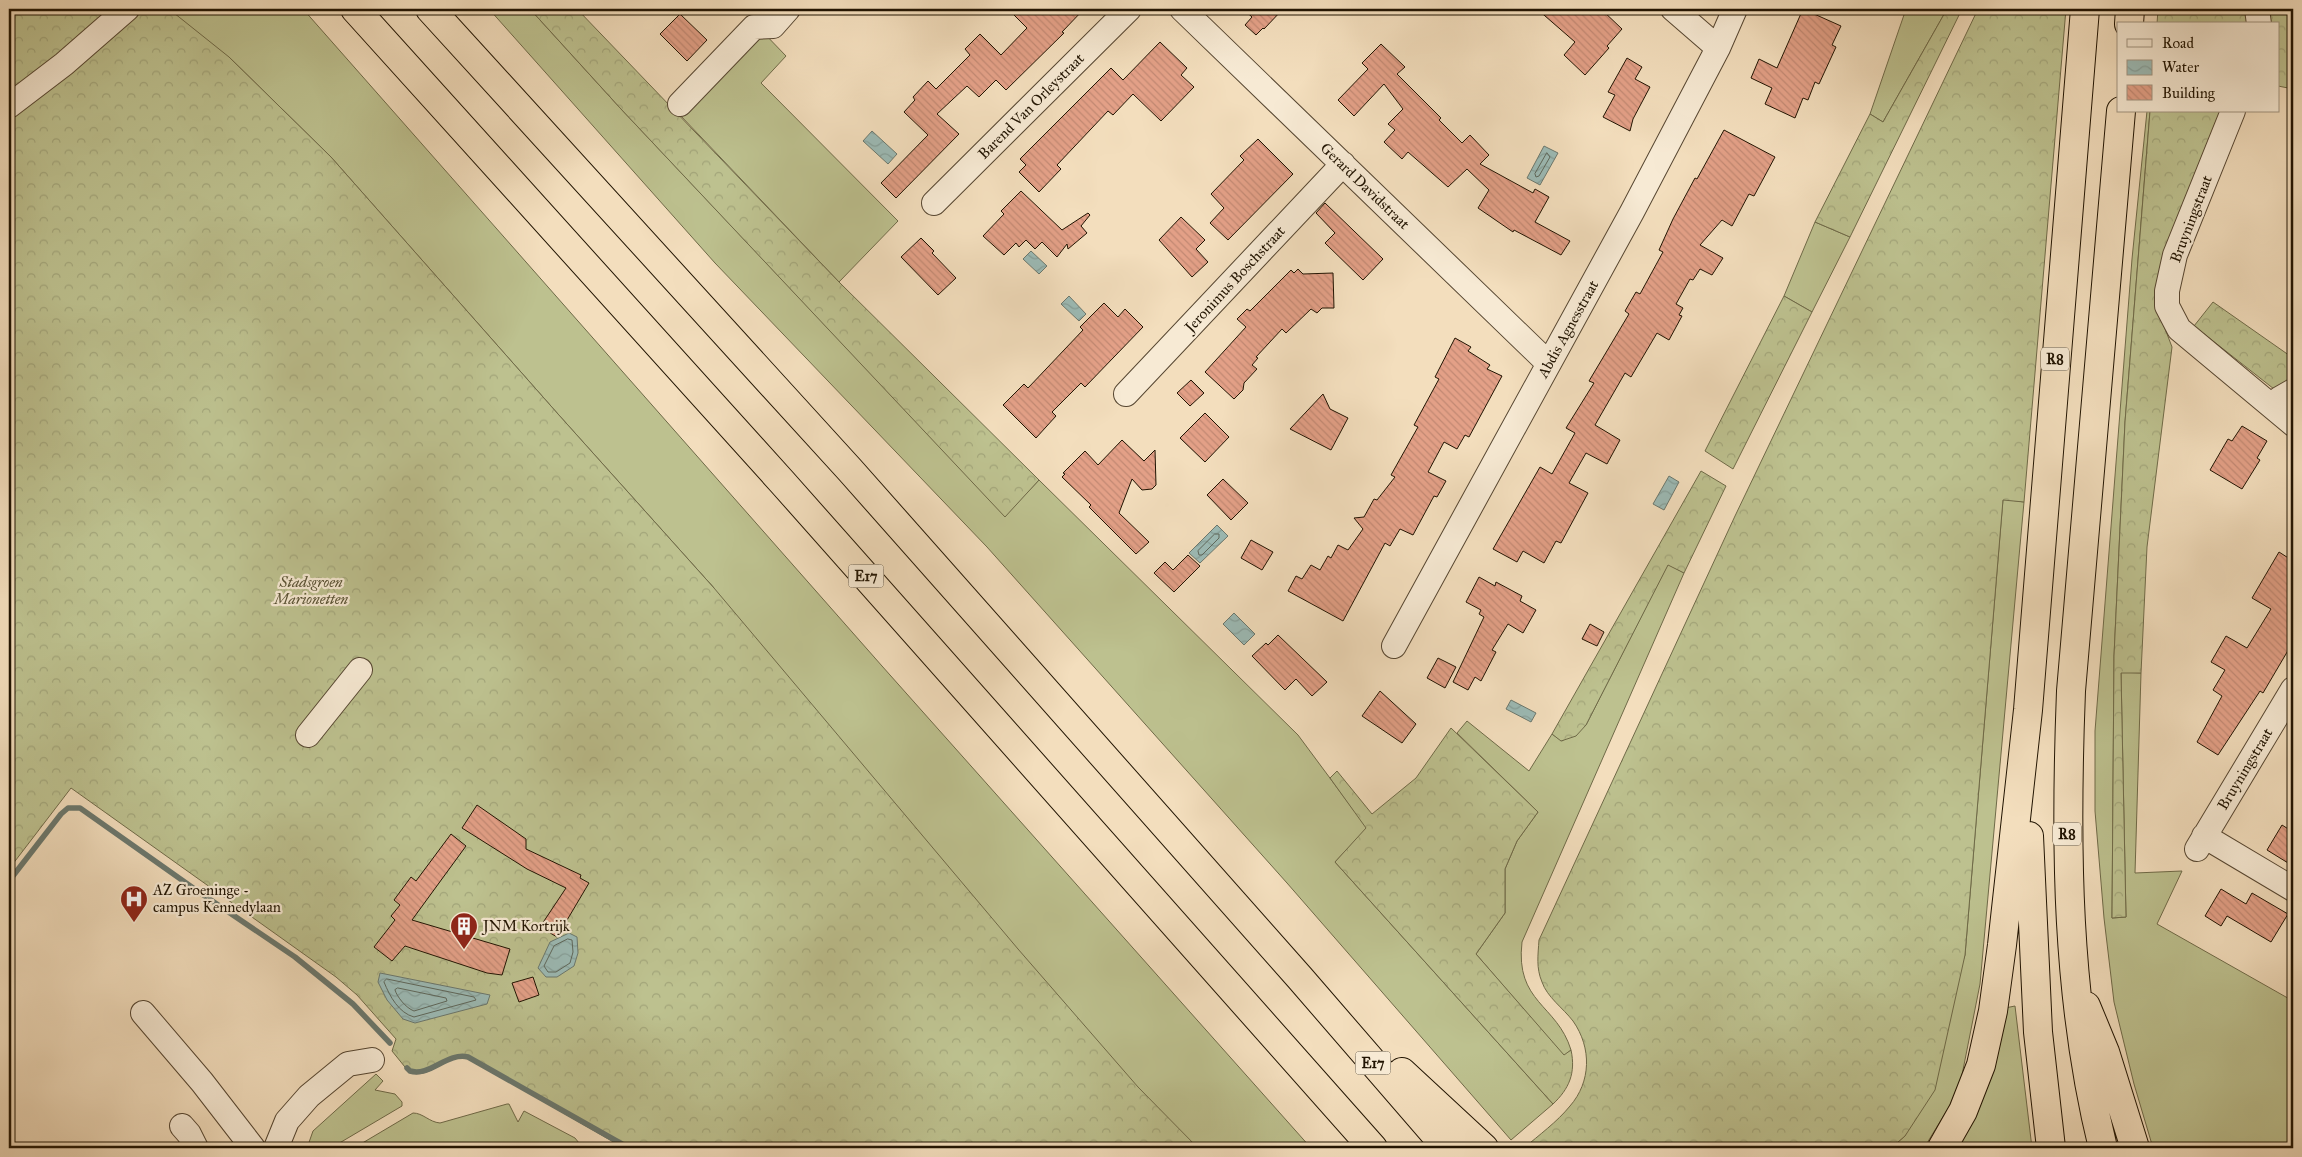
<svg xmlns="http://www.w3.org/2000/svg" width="2302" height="1157" viewBox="0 0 2302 1157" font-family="'IM FELL Great Primer',serif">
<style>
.grass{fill:#bdc18f;stroke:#6f6a48;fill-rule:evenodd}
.forest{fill:url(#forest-crowns);stroke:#6f6a48}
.water{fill:url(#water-waves);stroke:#6b786e}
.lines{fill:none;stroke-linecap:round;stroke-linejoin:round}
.shore{stroke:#5e685c;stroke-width:1}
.stream{stroke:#6b786e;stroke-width:5.5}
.building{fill:url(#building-back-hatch);stroke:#211402}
.minor-casing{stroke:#564631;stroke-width:26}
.highway-casing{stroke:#211402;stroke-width:30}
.minor{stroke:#f7ead4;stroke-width:24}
.highway{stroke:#f3debd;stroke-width:28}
.labels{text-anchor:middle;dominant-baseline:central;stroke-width:4.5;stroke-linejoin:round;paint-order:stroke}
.shield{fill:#f7ead4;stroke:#615441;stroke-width:1}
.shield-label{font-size:14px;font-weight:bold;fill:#211402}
.street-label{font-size:15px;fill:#211402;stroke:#f7ead4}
.park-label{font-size:15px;font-style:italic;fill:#585133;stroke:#f7ead4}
.poi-label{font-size:15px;fill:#211402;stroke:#f7ead4;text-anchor:start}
</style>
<defs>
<pattern id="forest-crowns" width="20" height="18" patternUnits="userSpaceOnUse" patternTransform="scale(1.25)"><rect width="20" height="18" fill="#bdc18f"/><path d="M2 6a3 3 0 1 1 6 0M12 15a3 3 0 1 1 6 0" fill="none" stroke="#a2a57a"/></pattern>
<pattern id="water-waves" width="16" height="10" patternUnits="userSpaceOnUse" patternTransform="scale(1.25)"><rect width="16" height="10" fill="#9cbbb6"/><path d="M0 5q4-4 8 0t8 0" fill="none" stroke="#86a09b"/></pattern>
<pattern id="building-back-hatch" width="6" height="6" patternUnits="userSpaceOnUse" patternTransform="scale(1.25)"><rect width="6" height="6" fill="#e3a087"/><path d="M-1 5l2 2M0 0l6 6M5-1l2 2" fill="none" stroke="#c28973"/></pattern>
</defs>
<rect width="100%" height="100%" fill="#f3debd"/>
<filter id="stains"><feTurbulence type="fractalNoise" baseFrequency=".004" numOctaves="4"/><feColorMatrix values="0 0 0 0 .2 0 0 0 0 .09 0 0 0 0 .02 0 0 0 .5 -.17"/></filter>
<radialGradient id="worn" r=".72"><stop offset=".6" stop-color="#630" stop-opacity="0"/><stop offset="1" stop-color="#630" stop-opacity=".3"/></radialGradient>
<path class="grass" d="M157,9h146l579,657 429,482h-163l-1139,-699v-323zM229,57l102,100 227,257 156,174z
M489,9h41l91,100 384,407 34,-36 259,255 69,93 -32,34 218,242 -42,36 -224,-257 -300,-336 -272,-284z
M1906,9h41l-64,113 -13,-8z
M761,30l25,26 -25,27 137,138 -59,61 -159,-167z
M2147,111h3l-25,311 -11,234 -2,262 14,-1 -5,-245 20,1 -6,200 47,-2 -25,53 136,77v147h-140l-19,-64 -20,-82 -10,-84 -9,-107v-80l37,-472z
M1815,222l35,15 -38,75 -28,-16z
M2003,499l21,3 -44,482 -19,96 -12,27 -25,41h-33l14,-12 60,-181z
M1668,564l16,9 -162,369c-7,61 35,62 49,108l-7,6 -88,-102 29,-41v-44l12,-28 21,-29 -81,-79 10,-12 62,50 23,-37 10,7 24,-16z
M2015,1006l17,142h-75l48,-140z
M376,1074l7,7 -8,9 20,4 7,8v4l-71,42h-24l6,-17z
M507,1104h2l9,18 6,-11 51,27 8,10h-26l-3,-4 -6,4h-194l59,-35c10,0 16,9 27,10z"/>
<path class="forest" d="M9,9h160l60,48 102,100 227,257 156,174 304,361 120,138 60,61h-574l-156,-90c-21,-5 -39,23 -59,14l-17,-21 4,-12 -39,-44 -21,-18 -265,-189 -62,81z
M530,9h47l262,273 200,198 -34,37 -384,-408z
M1947,9h15l-112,228 -35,-15 55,-108 13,8z
M1978,9h88l-42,493 -21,-2 -38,455 -30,135 -30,46 -14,12h-315l-3,-2 -2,2h-47c15,-13 33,-26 46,-42 21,-24 22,-58 3,-85 -10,-13 -26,-24 -31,-39 -6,-14 -4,-27 -3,-42l196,-424z
M2158,9h92v15h-93z
M2267,9h26v80l-15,-3v-62h-9z
M2150,111h71l-57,215 8,21 -25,200 -6,126h-20l5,244 -14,1 2,-262 11,-234z
M1784,296l28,16 -79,157 -28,-18z
M2213,302l80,56v46l-99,-78z
M1701,471l25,15 -42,87 -16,-8 -82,160 -10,11 -15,5 -9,-7z
M1451,728l87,84 -21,29 -12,28v44l-29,41 88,101 7,-5c5,23 -2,39 -18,54l-218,-242 31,-34 -36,-50 7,-7 35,43 44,-36z"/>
<path class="water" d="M872,131l25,23 -9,10 -25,-23z
M1544,146l14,7 -18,32 -13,-7z
M1031,251l16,15 -8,8 -16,-15z
M1069,296l17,18 -7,7 -18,-17z
M1669,476l10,6 -15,28 -11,-6z
M1217,525l11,11 -28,27 -11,-10z
M1234,613l21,21 -11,11 -21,-21z
M1511,700l25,13 -5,9 -25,-13z
M569,933l8,4 1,16 -4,13 -17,11h-11l-8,-9 12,-26z
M380,973l110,22 -3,9 -72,19 -12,-4 -16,-19 -9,-18z"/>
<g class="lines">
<path class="shore" d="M1547,153l3,4 -11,19 -3,1 -1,-3z
M1215,534h4v4l-17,17h-3l-1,-4z
M568,939l4,1 1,12 -3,11 -14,9h-8l-4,-6 10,-20z
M387,979l87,18 2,3 -62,17c-15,-4 -24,-20 -30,-35z
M398,988l48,10 1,3 -33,10c-8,-3 -17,-14 -19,-21z"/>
<path class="stream" d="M9,881l52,-67 7,-6h12l116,82 99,67 58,47 37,39
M407,1068l3,3c20,6 37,-19 58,-14l161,91"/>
</g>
<path class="building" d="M1008,9h76l-22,23 2,1 -58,57 -10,-10 -17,17 -12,-11 -30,28 22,20 -63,64 -15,-15 47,-48 -24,-23 11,-12 -2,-3 15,-16 8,8 34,-34 -5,-6 15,-15 21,21 26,-27z
M1243,9h40l-19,20 -1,-1 -7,7 -11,-10 7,-8z
M1537,9h64l21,20 -15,17 2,2 -24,27 -21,-20 11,-13z
M1803,9l38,17 -9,19 4,2 -17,37 -4,-2 -7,18 -5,-2 -8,20 -30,-14 7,-16 -21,-10 8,-19 18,9z
M680,14l27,26 -20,21 -27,-27z
M1160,42l27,26 -6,7 13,12 -33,34 -28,-27 -20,21 -5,-4 -51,54 4,4 -22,23 -20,-20 7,-7 -6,-6 91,-91 12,12z
M1381,44l24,23 -8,7 44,44 -2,2 23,23 8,-8 19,20 -9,9 53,29 2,-4 14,8 -14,25 35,19 -9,14 -47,-25 -1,2 -35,-24 11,-18 -22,-21 -19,18 -40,-35 -6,7 -18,-17 11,-12 -7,-6 15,-15 -19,-25 -30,32 -16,-16 30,-31 -6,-6z
M1627,58l15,9 -7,12 15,8 -17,32 -3,12 -27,-14 12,-22 -7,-3z
M1724,130l51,27 -21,39 -5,-2 -17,32 -10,-6 -22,25 23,13 -11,17 -12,-6 -7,11 -3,-1 -14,25 7,4 -4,7 3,1 -13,24 -12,-7 -26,44 -6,-4 -30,52 25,15 -13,24 -21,-11 -17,30 19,10 -27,50 -5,-2 -12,22 -21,-12 -6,11 -24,-13 47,-82 12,7 23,-41 -9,-5 28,-45 -5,-2 40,-67 -4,-3 11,-19 4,2 23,-42 -4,-2 14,-31 22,-41 2,1z
M1258,139l35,35 -65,66 -18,-17 14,-15 -13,-14 33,-34 -4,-4z
M1021,191l41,39 26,-17 2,2 -9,11 6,7 -19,16 -1,-5 -10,13 -15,-15 -7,7 -9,-9 -7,7 -3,-4 -12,12 -21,-19 21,-22 -3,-3z
M1325,203l58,56 -20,21 -38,-37 10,-10 -19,-20z
M1181,217l24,23 -9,9 12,13 -16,15 -33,-37z
M921,238l13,13 -2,2 24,25 -18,17 -37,-38z
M1298,269l5,5 30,-1 1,35h-12l-5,5 -6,-4 -25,24 -4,-4 -26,28 2,1 -6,7 5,4 -13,14 -1,7 -9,9 -29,-27 41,-45 -9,-8 10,-10 3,2 41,-41 3,3z
M1104,303l14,14 7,-8 18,18 -58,60 -4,-4 -29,29 4,4 -20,22 -33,-33 21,-21 4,4 55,-58 -3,-3z
M1455,338l16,9 -3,4 22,14 -3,4 15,7 -33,61 -4,-2 -8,14 -13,-7 -16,30 18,9 -9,16 -3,-1 -21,39 -13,-6 -10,17 -5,-3 -42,78 -55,-30 8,-15 6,3 9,-14 9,5 8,-14 3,2 7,-13 10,5 15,-21 -9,-11 10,-1 10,-18 3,1 18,-23 -4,-2 27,-48 -4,-2 25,-46 -4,-2z
M1191,380l13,13 -14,13 -13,-13z
M1323,394l7,15 18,9 -17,32 -41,-21z
M1205,413l24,24 -24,25 -25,-24z
M2242,426l25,15 -10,17 3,2 -18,29 -32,-19 18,-31 4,2z
M1122,440l22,21 11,-11 1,35 -4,4 -10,1 -10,-11 -13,34 30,29 -13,12 -47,-47 2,-2 -29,-28 3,-3 -2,-1 22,-22 13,14z
M1223,479l25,24 -17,17 -24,-25z
M1251,540l22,12 -11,18 -21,-12z
M2279,552l14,9v81l-30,51 -3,-2 -42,64 -21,-13 25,-46 -9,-6 12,-20 -14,-8 15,-26 21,12 24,-39 -19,-11z
M1188,555l12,11 -26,26 -20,-19 11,-11 8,8z
M1479,577l16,9 1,-4 26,14 -2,5 16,9 -13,23 -15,-9 -16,26 4,2 -15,29 -6,-4 -7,13 -15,-8 31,-65 -5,-3 2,-4 -15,-8z
M1590,624l14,8 -7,14 -15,-7z
M1278,635l49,47 -15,14 -16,-17 -11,11 -33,-34 14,-13 2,2z
M1438,658l18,9 -11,21 -18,-10z
M1380,691l36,33 -14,19 -40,-27z
M477,805l49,34v10l55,26 -1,3 9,5 -32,54 -17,-10 26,-39 -39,-19 -65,-41z
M2282,825l11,7v34l-26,-16z
M451,834l15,12 -54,74 98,29 -8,26 -15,-2 -82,-27 -13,15 -18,-14 21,-27 -4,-4 9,-11 -6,-5 17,-23 5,4z
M2221,889l25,15 6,-11 36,21 -17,28 -44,-26 -6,10 -16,-10z
M533,977l6,18 -20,7 -7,-19z"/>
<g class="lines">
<g class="minor-casing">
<path id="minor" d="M1182,9l366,354
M1673,9l45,39
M2257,9l2,15
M680,104l74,-77 19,-1 15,-17
M9,106l55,-42 63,-55
M2233,111l-58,144 -8,36v15l12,23 114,95
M934,203l195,-194
M1126,394l217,-230
M2272,406l7,-7 14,-8
M1394,646l238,-434 86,-164 17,-39
M308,735l52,-65
M2204,836l89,53
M2197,849l96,-160
M143,1013l59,69 51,66
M182,1126l7,8 7,14
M276,1148l11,-27 22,-25 39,-32 24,-4"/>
</g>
<g class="highway-casing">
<path id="highway" d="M355,9l428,474 590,665
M430,9l420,461 450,508 147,170
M2129,24l1,-15
M2029,836l9,196 13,116
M2086,1006l19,46 30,96
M1402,1072l82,76
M1942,1148l21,-37 18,-46 12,-54 9,-66 26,-235 57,-701
M2103,1148c-37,-150 -38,-303 -32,-457l50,-580"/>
</g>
<use href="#minor" class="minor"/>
<use href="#highway" class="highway"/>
</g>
<defs>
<g id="hospital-pin" transform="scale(1.4375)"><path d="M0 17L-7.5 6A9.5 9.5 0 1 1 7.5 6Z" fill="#8f2418" stroke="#f7ead4"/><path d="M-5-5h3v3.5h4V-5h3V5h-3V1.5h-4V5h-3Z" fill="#fff"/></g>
<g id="building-pin" transform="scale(1.4375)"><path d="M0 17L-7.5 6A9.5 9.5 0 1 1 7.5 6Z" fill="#8f2418" stroke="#f7ead4"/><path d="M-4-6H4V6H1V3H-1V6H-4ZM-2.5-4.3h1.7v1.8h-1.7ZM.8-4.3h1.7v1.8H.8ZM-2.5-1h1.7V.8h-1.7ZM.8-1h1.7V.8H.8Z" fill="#fff"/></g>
</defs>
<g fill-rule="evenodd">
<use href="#hospital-pin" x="134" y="899"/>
<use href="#building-pin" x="464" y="926"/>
</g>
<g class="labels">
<g class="shield">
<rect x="2041" y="347.5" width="28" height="23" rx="4"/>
<rect x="848.5" y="564.5" width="35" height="23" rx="4"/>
<rect x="2053" y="822.5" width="28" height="23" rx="4"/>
<rect x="1355.5" y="1051.5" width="35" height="23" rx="4"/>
</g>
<g class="shield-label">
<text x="2055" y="359">R8</text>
<text x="866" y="576">E17</text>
<text x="2067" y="834">R8</text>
<text x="1373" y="1063">E17</text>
</g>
<g class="street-label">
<text transform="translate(1031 106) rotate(-45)">Barend Van Orleystraat</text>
<text transform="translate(1365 186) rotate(44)">Gerard Davidstraat</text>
<text transform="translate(2191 219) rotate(-69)">Bruyningstraat</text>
<text transform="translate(1235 279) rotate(-47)">Jeronimus Boschstraat</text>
<text transform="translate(1568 329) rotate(-61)">Abdis Agnesstraat</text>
<text transform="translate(2245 769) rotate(-59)">Bruyningstraat</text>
</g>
<g class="park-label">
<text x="311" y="582">Stadsgroen<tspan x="311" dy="17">Marionetten</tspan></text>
</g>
<g class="poi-label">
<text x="153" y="890">AZ Groeninge -<tspan x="153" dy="17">campus Kennedylaan</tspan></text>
<text x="483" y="926">JNM Kortrijk</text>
</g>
</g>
<rect width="2302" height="1157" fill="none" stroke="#f3debd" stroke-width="30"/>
<rect x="10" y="10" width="2282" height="1137" fill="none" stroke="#211402" stroke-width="2.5"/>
<rect x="15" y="15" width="2272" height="1127" fill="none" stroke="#211402"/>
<rect x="2117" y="22" width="162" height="90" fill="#f7ead4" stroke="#a19480"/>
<rect x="2127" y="39" width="25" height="8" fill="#f7ead4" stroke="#a19480"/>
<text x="2162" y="48" font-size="15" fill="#211402">Road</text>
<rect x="2127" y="60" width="25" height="15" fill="url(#water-waves)" stroke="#a19480"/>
<text x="2162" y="72" font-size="15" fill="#211402">Water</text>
<rect x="2127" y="85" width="25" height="15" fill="url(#building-back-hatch)" stroke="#a19480"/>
<text x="2162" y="98" font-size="15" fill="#211402">Building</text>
<rect width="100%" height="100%" filter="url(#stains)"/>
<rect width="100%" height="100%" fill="url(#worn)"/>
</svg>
